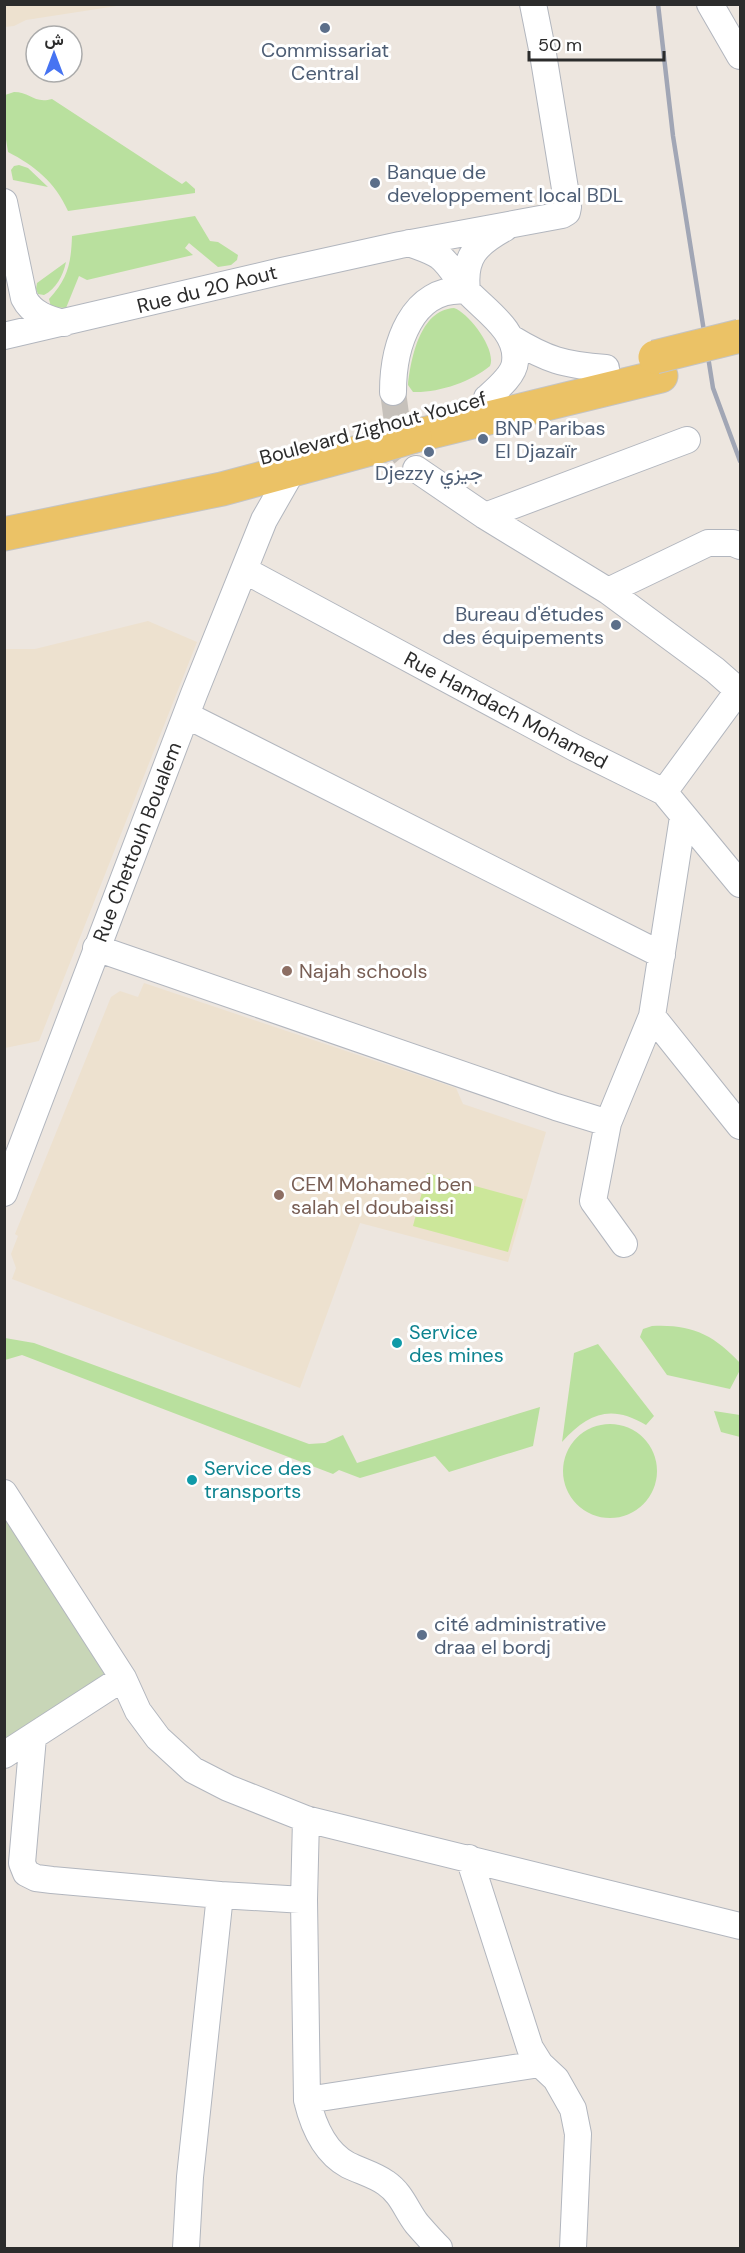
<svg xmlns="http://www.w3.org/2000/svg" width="745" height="2253" viewBox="0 0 745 2253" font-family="'DM Sans',Vazirmatn,sans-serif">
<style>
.education{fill:#ede1cf}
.green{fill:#b9e09e}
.cemetery{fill:#c8d6b7}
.pitch{fill:#cce79a}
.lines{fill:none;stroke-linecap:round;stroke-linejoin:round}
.minor-tunnel{stroke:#c6c1bb;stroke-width:26;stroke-dasharray:26 13;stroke-linecap:butt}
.minor-casing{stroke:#b2b6be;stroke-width:28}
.major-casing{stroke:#c4c4c4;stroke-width:35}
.minor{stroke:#fff;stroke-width:26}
.major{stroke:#ebc266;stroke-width:33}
.rail{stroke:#a1a6b5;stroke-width:4.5}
.major-bridge-casing{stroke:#c4c4c4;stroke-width:35;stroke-linecap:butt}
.major-bridge{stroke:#ebc266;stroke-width:33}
.service-dot{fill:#5c6f8a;stroke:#fff;stroke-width:2}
.education-dot{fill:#8d6e63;stroke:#fff;stroke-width:2}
.culture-dot{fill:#0f9aa8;stroke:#fff;stroke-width:2}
.labels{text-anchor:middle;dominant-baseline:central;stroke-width:6;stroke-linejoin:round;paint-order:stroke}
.service-label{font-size:20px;fill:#4e5e75;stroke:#fff;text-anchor:start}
.street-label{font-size:20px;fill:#2c2c2c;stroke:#fff}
.education-label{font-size:20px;fill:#785e54;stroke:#fff;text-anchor:start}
.culture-label{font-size:20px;fill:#0d838f;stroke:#fff;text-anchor:start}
</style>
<rect width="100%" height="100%" fill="#ede6df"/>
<path class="education" d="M4,5l1,-1 118,1 -97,15 -12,6 -9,1z
M148,621l49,21 -158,399 -34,7v-399h30z
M144,983l312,105 7,16 83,28 -38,130 -148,-39 -60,165 -288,-109 4,-11 -5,-14 7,-18 -3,-2 96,-237 9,-6 18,6z"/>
<path class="green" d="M14,92c16,0 20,12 38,7l130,85 4,-3 9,8v4l-127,18c-13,-29 -33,-45 -60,-59l-3,-19v-38z
M19,165l9,3 20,19 -35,-7 -2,-10 3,-4z
M195,216l15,25 8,1 20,13 -1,5 -6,5 -13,2 -29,-24 -4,5 8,7 -106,25 -8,-4 -13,32 -15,-1 -2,-8c19,-21 22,-35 23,-63z
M66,262c-3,14 -10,27 -22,33l-6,-1 -2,-5 1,-6z
M454,308c15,5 43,42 36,58 -19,16 -52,27 -77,26l-5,-7c3,-27 12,-75 46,-77z
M652,1326c40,-2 62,9 88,37v7l-10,19 -63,-14 -27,-38 3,-8z
M5,1338l29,5 275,101 16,-1 18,-8 14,28 183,-56 -7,39 -84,26 -14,-16 -75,22 -21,-8 -6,4 -311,-119 -17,5z
M598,1344l56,72 -8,9c-35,-21 -58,-12 -84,17l12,-89z
M714,1411l26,4v22l-19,-5z
M563 1471a47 47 0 1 1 94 0a47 47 0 1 1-94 0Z"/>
<path class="cemetery" d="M4,1512l105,162 -105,70z"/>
<path class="pitch" d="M427,1173l96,26 -15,53 -95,-26z"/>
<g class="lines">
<path class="minor-tunnel" d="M393,392l8,59 15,18"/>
<g class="minor-casing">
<path id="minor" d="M710,4l30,52
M4,202l20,96c8,16 24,21 40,25
M409,243c10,4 21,7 30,13 13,10 18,24 29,36 18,19 51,40 47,70 -1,13 -18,27 -28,36
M467,291c-4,-34 9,-47 38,-63
M4,336l278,-65 118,-26 162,-30 5,-3 1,-5 -25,-153 -10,-50
M511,338c36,22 53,27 95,30
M393,392c0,-45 18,-107 74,-101
M416,469l69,47 123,75 107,79 25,22
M485,516l202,-76
M244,570l331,178 89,44 76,92
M608,591l100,-48h25l7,3
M186,715l476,240
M664,792l74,-101
M683,817l-31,199 88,110
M96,948l460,159 52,16
M4,1193l190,-499 70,-174 28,-49
M624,1244l-31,-43 15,-78 44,-107
M4,1493l119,185 15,33 20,27 35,32 35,18 78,31 434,107
M33,1737l-11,126 4,10 10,5 16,2 168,15 84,5
M4,1755l119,-77
M306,1819l-2,81 3,200c6,25 17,52 41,65 12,6 27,10 38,18 16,11 20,27 31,41 7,8 14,16 22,24
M469,1858l61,190 10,16 16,15 17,30 5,25 -5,114
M307,2100l233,-36
M186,2248l4,-71 30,-282"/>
</g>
<g class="major-casing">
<path id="major" d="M415,436l246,-60
M4,534l218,-45 159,-43"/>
</g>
<use href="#minor" class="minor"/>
<use href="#major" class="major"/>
<path class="rail" d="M658,4l15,132 40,252 27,73"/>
<g class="major-bridge-casing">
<path id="major-bridge" d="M655,357l85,-21
M381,446l34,-10"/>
</g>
<use href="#major-bridge" class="major-bridge"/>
</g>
<g class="service-dot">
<circle cx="325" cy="28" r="6"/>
<circle cx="375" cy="183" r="6"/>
<circle cx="483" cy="439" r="6"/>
<circle cx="429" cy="452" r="6"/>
<circle cx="616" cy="625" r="6"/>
<circle cx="422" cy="1635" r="6"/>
</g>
<g class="education-dot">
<circle cx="287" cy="971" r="6"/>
<circle cx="279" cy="1195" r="6"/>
</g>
<g class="culture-dot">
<circle cx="397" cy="1343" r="6"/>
<circle cx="192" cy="1480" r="6"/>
</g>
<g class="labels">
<g class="service-label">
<text x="325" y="50" text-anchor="middle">Commissariat<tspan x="325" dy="23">Central</tspan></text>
<text x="387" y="172">Banque de<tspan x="387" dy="23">developpement local BDL</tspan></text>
<text x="495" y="428">BNP Paribas<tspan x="495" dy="23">El Djazaïr</tspan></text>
<text x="429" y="473" text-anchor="middle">Djezzy جيزي</text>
<text x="604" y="614" text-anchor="end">Bureau d'études<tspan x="604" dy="23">des équipements</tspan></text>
<text x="434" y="1624">cité administrative<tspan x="434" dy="23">draa el bordj</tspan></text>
</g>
<g class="street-label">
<text transform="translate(207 289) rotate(-14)">Rue du 20 Aout</text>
<text transform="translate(373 428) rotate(-15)">Boulevard Zighout Youcef</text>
<text transform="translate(506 710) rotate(28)">Rue Hamdach Mohamed</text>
<text transform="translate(137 842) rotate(-69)">Rue Chettouh Boualem</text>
</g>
<g class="education-label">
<text x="299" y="971">Najah schools</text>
<text x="291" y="1184">CEM Mohamed ben<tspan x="291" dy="23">salah el doubaissi</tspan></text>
</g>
<g class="culture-label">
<text x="409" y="1332">Service<tspan x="409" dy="23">des mines</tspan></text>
<text x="204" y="1468">Service des<tspan x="204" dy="23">transports</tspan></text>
</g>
</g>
<rect width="745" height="2253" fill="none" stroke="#2c2c2c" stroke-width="12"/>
<g transform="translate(54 54)"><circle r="28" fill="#ffffff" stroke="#ababab" stroke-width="1.5"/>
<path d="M0-4.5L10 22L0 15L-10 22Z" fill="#4673f2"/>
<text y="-9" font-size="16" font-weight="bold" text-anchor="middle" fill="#2c2c2c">ش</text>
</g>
<path d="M529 51v9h135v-9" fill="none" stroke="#2c2c2c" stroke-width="3"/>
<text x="538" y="51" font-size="18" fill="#2c2c2c" stroke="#ffffff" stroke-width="4.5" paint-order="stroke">50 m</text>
</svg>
